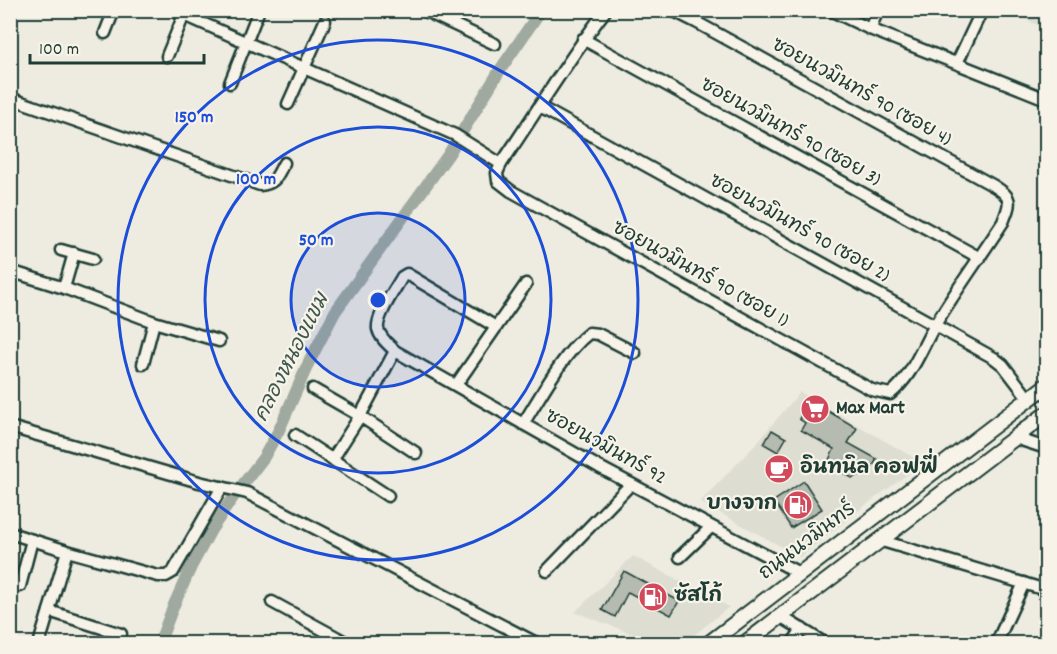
<svg xmlns="http://www.w3.org/2000/svg" width="1057" height="654" font-family="Dekko,'Playpen Sans Thai',sans-serif">
	<style>
		.built { fill: #ddddd2 }
		.lines { fill: none; stroke-linecap: round; stroke-linejoin: round }
		.canal { stroke: #9fa99f; stroke-width: 12 }
		.building { fill: #b5bbb0; stroke: #1f3d34; stroke-width: 1.5 }
		.minor-casing { stroke: #1f3d34; stroke-width: 15 }
		.secondary-casing { stroke: #1f3d34; stroke-width: 18 }
		.minor { stroke: #f7f3e8; stroke-width: 10 }
		.secondary { stroke: #f7f3e8; stroke-width: 14 }
		.ring { fill: none; stroke: #1d4ed8; stroke-width: 3 }
		.labels { text-anchor: middle; dominant-baseline: central; stroke-width: 4.5; stroke-linejoin: round; paint-order: stroke }
		.street-label { font-size: 20px; fill: #1f3d34; stroke: #f7f3e8 }
		.poi-label { font-size: 20px; font-weight: bold; fill: #1f3d34; stroke: #f7f3e8; text-anchor: start }
		.water-label { font-size: 21px; font-style: italic; fill: #3f584f; stroke: #f7f3e8 }
		.centre { fill: #1d4ed8; stroke: #f7f3e8; stroke-width: 3 }
		.ring-label { font-size: 18px; text-anchor: middle; font-weight: bold; fill: #1d4ed8; stroke: #f7f3e8; stroke-width: 4.5; stroke-linejoin: round; paint-order: stroke }
	</style>
	<rect width="100%" height="100%" fill="#eeece1"/>
	<filter id="ink" filterUnits="userSpaceOnUse"><feTurbulence type="fractalNoise" baseFrequency=".0167" numOctaves="2"/><feDisplacementMap in="SourceGraphic" scale="12" xChannelSelector="R" yChannelSelector="G"/><feConvolveMatrix kernelMatrix="1 2 1 2 8 2 1 2 1" color-interpolation-filters="sRGB"/></filter>
	<g filter="url(#ink)">
		<g class="built">
			<polygon points="1007,11 1046,11 1046,29"/>
			<polygon points="800,392 923,463 863,507 800,557 700,502 754,446"/>
			<polygon points="633,556 729,607 683,644 656,643 575,612"/>
		</g>
		<g class="lines">
			<polyline class="canal" points="159,644 173,607 191,567 211,530 234,496 264,457 279,430 309,362 335,312 448,155 500,70 541,10"/>
		</g>
		<g class="building">
			<polygon points="809,400 857,428 848,443 877,459 870,471 852,478 827,464 834,449 801,430 805,423 799,419"/>
			<polygon points="772,430 786,438 778,452 764,444"/>
			<polygon points="804,481 822,509 791,528 774,501"/>
			<polygon points="624,571 679,601 671,615 628,592 615,617 602,610"/>
		</g>
		<g class="lines">
			<g class="minor-casing">
				<g id="minor">
					<polyline points="173,10 455,135 501,164"/>
					<polyline points="423,10 495,44"/>
					<path d="M606 10C568 59 536 113 501 164L497 173 498 181 511 191 872 390 890 394C912 377 921 349 935 325 956 290 981 256 1003 222 1011 202 1013 198 994 186L696 22 672 10"/>
					<polyline points="830,10 870,29 1046,99"/>
					<polyline points="870,29 878,10"/>
					<polyline points="105,33 114,10"/>
					<polyline points="583,39 980,258"/>
					<polyline points="167,56 186,10"/>
					<polyline points="957,63 982,10"/>
					<polyline points="230,83 259,10"/>
					<path d="M10 98 260 185C276 184 277 175 284 163"/>
					<polyline points="288,104 325,21"/>
					<polyline points="540,107 994,358 1003,365 1029,399"/>
					<polyline points="61,250 93,259"/>
					<polyline points="10,271 64,288 154,322 219,341"/>
					<polyline points="64,288 74,253"/>
					<path d="M496 327 407 274 402 277C396 288 376 316 378 329 380 338 389 345 395 351L599 467 799 573"/>
					<polyline points="143,364 154,322"/>
					<polyline points="456,385 526,284"/>
					<polyline points="313,389 360,416 416,453"/>
					<path d="M523 424C540 397 564 352 589 333L598 334 635 353"/>
					<polyline points="10,427 199,482 247,493 538,644"/>
					<polyline points="295,435 388,496"/>
					<polyline points="1015,438 1046,448"/>
					<polyline points="332,460 360,416 395,351"/>
					<polyline points="10,533 67,551 158,576 166,576 173,572 222,487"/>
					<polyline points="879,540 1046,590"/>
					<polyline points="680,557 711,527"/>
					<polyline points="547,571 631,484"/>
					<polyline points="20,586 32,540"/>
					<polyline points="272,602 349,644"/>
					<polyline points="49,611 121,634"/>
					<polyline points="780,616 826,644"/>
					<polyline points="39,644 67,551"/>
					<polyline points="792,644 802,629"/>
					<polyline points="996,644 1024,583"/>
				</g>
			</g>
			<g class="secondary-casing">
				<g id="secondary">
					<polyline points="708,644 1046,386"/>
					<polyline points="744,644 1046,414"/>
				</g>
			</g>
			<use href="#minor" class="minor"/>
			<use href="#secondary" class="secondary"/>
		</g>
	</g>
	<circle cx="378" cy="300" r="87" fill="#1d4ed8" fill-opacity=".12"/>
	<g class="ring">
		<circle cx="378" cy="300" r="87"/>
		<circle cx="378" cy="300" r="173"/>
		<circle cx="378" cy="300" r="260"/>
	</g>
	<defs>
		<g id="supermarket-disc" transform="scale(1.5)"><circle r="9.5" fill="#d1495b" stroke="#f7f3e8"/><path d="M-6-5.5h2.5l.6 2H6L4.5 2H-2.5L-4.4-4H-6ZM-1.5 3.2a1.3 1.3 0 1 0 .1 0ZM3 3.2a1.3 1.3 0 1 0 .1 0Z" fill="#fff"/></g>
		<g id="cafe-disc" transform="scale(1.5)"><circle r="9.5" fill="#d1495b" stroke="#f7f3e8"/><path d="M-5.5-4.5H6V0H3Q3 3.5 0 3.5H-2.5Q-5.5 3.5-5.5 0ZM3-3.2v2h1.7v-2ZM-6 4.5H4V6H-6Z" fill="#fff"/></g>
		<g id="fuel-disc" transform="scale(1.5)"><circle r="9.5" fill="#d1495b" stroke="#f7f3e8"/><path d="M-5.5-6h7V0h2V4h1.3V-2.5L3-4.5l.8-.8L6-3V5H2.5V1h-1V6h-7ZM-4.2-4.7v3.2H.2V-4.7Z" fill="#fff"/></g>
	</defs>
	<g fill-rule="evenodd">
		<use href="#supermarket-disc" x="815" y="409"/>
		<use href="#cafe-disc" x="779" y="469"/>
		<use href="#fuel-disc" x="798" y="505"/>
		<use href="#fuel-disc" x="653" y="597"/>
	</g>
	<g class="labels">
		<g class="street-label">
			<text transform="translate(861 93) rotate(29)">ซอยนวมินทร์ 90 (ซอย 4)</text>
			<text transform="translate(790 133) rotate(29)">ซอยนวมินทร์ 90 (ซอย 3)</text>
			<text transform="translate(799 229) rotate(29)">ซอยนวมินทร์ 90 (ซอย 2)</text>
			<text transform="translate(700 275) rotate(29)">ซอยนวมินทร์ 90 (ซอย 1)</text>
			<text transform="translate(605 448) rotate(29)">ซอยนวมินทร์ 92</text>
			<text transform="translate(808 542) rotate(-37)">ถนนนวมินทร์</text>
		</g>
		<g class="poi-label">
			<text x="836" y="409">Max Mart</text>
			<text x="800" y="469">อินทนิล คอฟฟี่</text>
			<text x="777" y="505" text-anchor="end">บางจาก</text>
			<text x="674" y="597">ซัสโก้</text>
		</g>
		<g class="water-label">
			<text transform="translate(293 358) rotate(-63)">คลองหนองแขม</text>
		</g>
	</g>
	<circle cx="378" cy="300" r="9" class="centre"/>
	<g class="ring-label">
		<text x="194" y="122">150 m</text>
		<text x="256" y="184">100 m</text>
		<text x="316" y="245">50 m</text>
	</g>
	<rect width="1057" height="654" fill="none" stroke="#f7f3e8" stroke-width="36"/>
	<rect x="18" y="18" width="1021" height="618" fill="none" stroke="#1f3d34" stroke-width="2" filter="url(#ink)"/>
	<path d="M30 54v9h174v-9" fill="none" stroke="#1f3d34" stroke-width="3"/>
	<text x="39" y="54" font-size="18" fill="#1f3d34" stroke="#f7f3e8" stroke-width="4.5" paint-order="stroke">100 m</text>
</svg>
